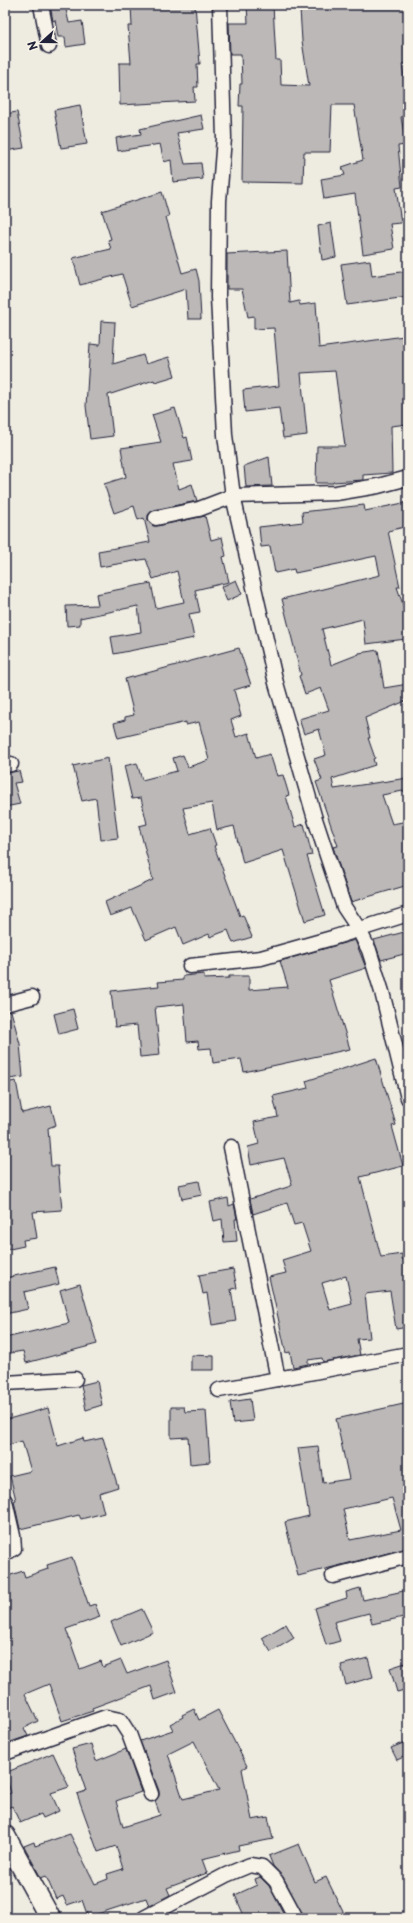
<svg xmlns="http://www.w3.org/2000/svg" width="413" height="1923" font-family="'Playpen Sans',sans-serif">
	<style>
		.building { fill: #bbb8b7; stroke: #22223b; fill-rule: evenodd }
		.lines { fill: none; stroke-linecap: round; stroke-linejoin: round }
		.minor-casing { stroke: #22223b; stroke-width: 17 }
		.secondary-casing { stroke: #22223b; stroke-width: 23 }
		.minor { stroke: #f7f3e8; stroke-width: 14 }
		.secondary { stroke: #f7f3e8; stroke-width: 20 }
	</style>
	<rect width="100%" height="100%" fill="#eeebe1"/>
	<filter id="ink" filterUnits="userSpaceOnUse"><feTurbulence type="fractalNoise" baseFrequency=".025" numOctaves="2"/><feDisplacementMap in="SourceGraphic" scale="8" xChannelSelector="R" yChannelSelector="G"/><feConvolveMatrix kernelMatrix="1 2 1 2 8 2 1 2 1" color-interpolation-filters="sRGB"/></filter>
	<g filter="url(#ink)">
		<g class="building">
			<polygon points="50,5 65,5 69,23 82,21 85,44 66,47 65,37 58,37 55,20 53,21"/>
			<polygon points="131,5 195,5 200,64 197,64 198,87 194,87 195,101 120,105 119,63 131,63 128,26 132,26"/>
			<polygon points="247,5 273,5 276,60 280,60 281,85 309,86 302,41 300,9 302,8 302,5 408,5 408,63 402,64 408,103 408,115 401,117 406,145 398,146 402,187 396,188 401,223 390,224 394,249 363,254 355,194 324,199 321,179 345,175 342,167 363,160 354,105 332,105 330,152 304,152 303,183 242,182 243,106 239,106 240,84 242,84 241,54 230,54 229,23 248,23"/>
			<polygon points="80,105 87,144 61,148 54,110"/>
			<polygon points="17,112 24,148 5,151 5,114"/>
			<polygon points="201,115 204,129 177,133 185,164 201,163 203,179 173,182 171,160 164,162 160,144 118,151 116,138 141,134 140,129"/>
			<polygon points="162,192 169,216 166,217 182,273 196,269 199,281 201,319 188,319 186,289 132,306 122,274 80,285 73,258 111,249 108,240 111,239 102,211"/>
			<polygon points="331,223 336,257 322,260 318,226"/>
			<polygon points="287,251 290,303 299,301 300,305 316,303 319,348 404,336 408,365 408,424 391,426 392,473 363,475 363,480 333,482 333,483 316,483 317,446 345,446 335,371 301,373 307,435 283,438 279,408 245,412 243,390 279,386 274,328 254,329 254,316 248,317 242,289 227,289 227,254"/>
			<polygon points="370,260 372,276 408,271 408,297 347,305 341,264"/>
			<polygon points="101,321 115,322 113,364 143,355 146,364 169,357 175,376 155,382 154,380 108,395 113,436 90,439 86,406 90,344 100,345"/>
			<polygon points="175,408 184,438 187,437 192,461 173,464 179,489 192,484 197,501 154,510 148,515 148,520 153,526 157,526 205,516 211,540 222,537 226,556 223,557 229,582 195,590 200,612 189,614 194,638 114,654 111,637 141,632 138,606 80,618 80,625 67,626 66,606 98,605 96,594 151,583 156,608 184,602 177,571 153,579 146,559 100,567 98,551 150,542 144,518 138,520 134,506 114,513 104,484 126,477 121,448 161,442 152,415"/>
			<polygon points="269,457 272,486 246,487 244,466"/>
			<polygon points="408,502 408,526 388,531 400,587 397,587 408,619 408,631 405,631 406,639 366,644 363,619 322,629 331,665 359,654 359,653 378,650 384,688 408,684 408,700 365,718 370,738 368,738 375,758 373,759 375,765 332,779 334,789 408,778 408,790 382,795 392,824 408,821 408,885 351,902 333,847 338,846 316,782 322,780 314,759 326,755 319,729 304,734 299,719 329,710 321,688 305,694 299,676 301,675 282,599 380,575 376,556 295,573 294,569 275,573 270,546 261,547 259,527 303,522 302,512 364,505 365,511"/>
			<polygon points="236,580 242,594 227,601 221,587"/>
			<polygon points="239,648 251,685 234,690 241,716 231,720 236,737 249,733 256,758 270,754 277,776 283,775 289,795 286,796 295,827 304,824 312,855 307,856 325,915 305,921 283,850 243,863 234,826 217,830 212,803 183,808 190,834 210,828 216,845 214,846 240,916 243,915 252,937 233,943 228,930 210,937 209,934 183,945 176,927 146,940 132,908 110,916 105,902 153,880 139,826 147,824 141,798 132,799 124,766 137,763 142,780 177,771 173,758 183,755 188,767 209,760 199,722 186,725 186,722 118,738 114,723 125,720 125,717 134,715 125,679"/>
			<polygon points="108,758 118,838 101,840 96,798 82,801 73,766"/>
			<polygon points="19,771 22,782 14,783 20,804 5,807 5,773"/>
			<polygon points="408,931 408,953 381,960 374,940"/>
			<polygon points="355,940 366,968 329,980 350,1049 244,1072 241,1059 213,1063 211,1048 199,1049 198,1041 187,1042 184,1004 155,1007 160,1055 140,1057 137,1025 115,1027 111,991 159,986 158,982 183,980 183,976 204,974 204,979 229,978 229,976 249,976 249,990 288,987 280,961"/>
			<polygon points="73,1009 78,1029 59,1034 54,1014"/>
			<polygon points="11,1011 20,1044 23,1077 9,1079 5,1035 5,1012"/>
			<path d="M376 1058 396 1125 392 1126 403 1166 360 1177 381 1257 402 1254V1259L408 1258V1327L396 1329 390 1291 365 1294 370 1338 357 1339 360 1355 323 1362 322 1358 308 1360V1364L293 1367 290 1352 286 1353 269 1277 286 1273 282 1260 311 1251 302 1223 294 1225 287 1203 253 1214 250 1199 291 1186 292 1184 284 1158 251 1165 248 1147 259 1144 254 1122 278 1117 273 1096 308 1088 306 1081ZM346 1276 352 1304 330 1310 322 1283Z"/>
			<polygon points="16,1081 22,1113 51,1106 56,1125 48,1128 51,1166 58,1166 62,1210 33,1212 37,1238 23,1240 24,1246 5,1250 5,1083"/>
			<polygon points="199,1181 202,1195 182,1199 179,1185"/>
			<polygon points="228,1198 229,1206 234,1204 237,1219 235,1219 237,1241 224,1242 222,1219 214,1221 210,1202"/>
			<polygon points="55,1267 59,1284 24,1292 28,1309 5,1314 5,1278"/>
			<polygon points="233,1269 237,1288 231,1289 236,1321 212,1325 207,1293 203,1294 199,1275"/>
			<polygon points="80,1284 97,1344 26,1363 23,1351 5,1354 5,1338 69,1323 60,1290"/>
			<polygon points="191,1355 214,1356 214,1370 191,1370"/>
			<polygon points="97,1381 102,1405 86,1410 81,1385"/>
			<polygon points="250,1399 253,1421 233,1423 230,1402"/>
			<path d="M408 1403V1548L298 1576 285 1522 309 1516 298 1448 318 1446 323 1483 349 1479 336 1419ZM392 1498 401 1530 350 1540 343 1509Z"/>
			<polygon points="171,1407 184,1407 185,1412 206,1411 210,1462 190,1464 188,1437 171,1438"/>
			<polygon points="48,1408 58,1446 83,1438 84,1442 103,1438 118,1487 99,1493 104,1513 81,1519 79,1515 20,1529 14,1501 16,1500 10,1476 31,1471 22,1441 5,1446 5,1420"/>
			<polygon points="72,1557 89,1606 95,1604 100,1617 66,1629 80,1669 101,1661 103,1667 121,1660 127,1674 166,1660 177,1692 155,1700 151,1686 92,1708 93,1711 62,1721 49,1684 25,1694 38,1721 24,1728 28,1736 5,1744 5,1577 23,1571 25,1577 48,1569 47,1565"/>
			<polygon points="360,1588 363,1600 408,1590 408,1616 372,1624 369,1613 334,1622 340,1641 326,1645 315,1608 347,1598 346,1592"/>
			<polygon points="142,1609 153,1632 121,1646 111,1622"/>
			<polygon points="286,1624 294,1638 271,1652 262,1638"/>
			<polygon points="368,1658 373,1677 346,1685 341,1665"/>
			<polygon points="408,1662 408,1689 397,1692 390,1668"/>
			<path d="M194 1709 199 1720 218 1710 247 1766 242 1769 252 1820 268 1817 273 1839 238 1846 239 1850 202 1859 207 1873 167 1888 170 1895 149 1906 146 1898 88 1917 82 1900 67 1905 63 1896 56 1899 46 1876 41 1878 24 1846 34 1842 35 1846 70 1834 95 1884 108 1879 107 1874 123 1869 116 1846 98 1852 77 1794 86 1791 72 1749 91 1744 96 1761 126 1749 141 1792 116 1801 123 1827 151 1818 160 1815 155 1801 159 1796V1791L140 1741 173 1730 170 1724 183 1717 182 1715ZM194 1741 219 1790 183 1799 168 1754Z"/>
			<polygon points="408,1741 408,1755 397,1760 391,1748"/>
			<polygon points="53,1753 69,1787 51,1793 59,1811 43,1818 41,1814 20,1823 12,1806 5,1809 5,1795 11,1793 5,1773"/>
			<polygon points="299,1844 315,1882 326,1877 346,1918 304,1918 283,1877 273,1866 269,1856"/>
			<polygon points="260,1877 269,1886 286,1918 245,1918 235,1895 257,1885 255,1879"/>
		</g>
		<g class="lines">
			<g class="minor-casing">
				<g id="minor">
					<polyline points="41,5 49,46"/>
					<polyline points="220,5 224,138 219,201 218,297 225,435 233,496 276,683 315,819 344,907 358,928 369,950 382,992 408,1098"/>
					<polyline points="156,518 199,509 233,496 336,493 378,486 408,478"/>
					<polyline points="5,765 11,764"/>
					<polyline points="190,966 261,958 332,938 408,914"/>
					<polyline points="5,1004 32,997"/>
					<polyline points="231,1147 278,1379"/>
					<polyline points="5,1383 75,1379"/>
					<polyline points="219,1390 408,1354"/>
					<polyline points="5,1501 13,1536 14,1548 5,1554"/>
					<polyline points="333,1576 408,1556"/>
					<polyline points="5,1753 106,1717 120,1720 129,1734 151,1794"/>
					<polyline points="144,1918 226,1875 250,1865 262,1867 276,1881 296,1918"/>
				</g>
			</g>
			<g class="secondary-casing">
				<polyline id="secondary" points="5,1836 50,1918"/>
			</g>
			<use href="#minor" class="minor"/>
			<use href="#secondary" class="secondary"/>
		</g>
	</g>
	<rect width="413" height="1923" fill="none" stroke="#f7f3e8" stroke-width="20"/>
	<rect x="10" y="10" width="393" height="1903" fill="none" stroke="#22223b" stroke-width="1.5" filter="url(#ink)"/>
	<g transform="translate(42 42) rotate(249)" stroke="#f7f3e8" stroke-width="3" paint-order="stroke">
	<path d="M0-3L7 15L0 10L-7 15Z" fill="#22223b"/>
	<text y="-6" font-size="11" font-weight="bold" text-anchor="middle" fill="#22223b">N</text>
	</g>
</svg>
